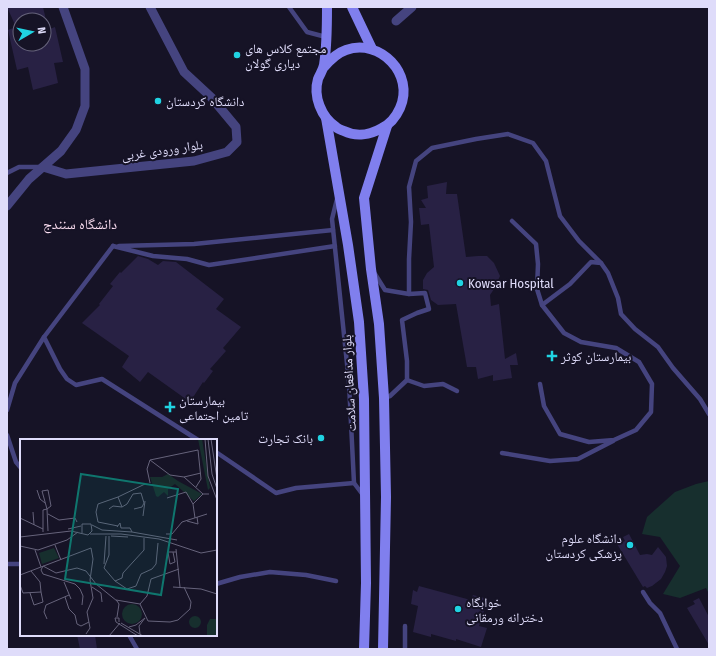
<svg xmlns="http://www.w3.org/2000/svg" width="716" height="656" font-family="'Fira Sans Condensed','Noto Naskh Arabic',sans-serif">
	<style>
		.green { fill: #172f2e }
		.building { fill: #282144 }
		.lines { fill: none; stroke-linecap: round; stroke-linejoin: round }
		.lane { stroke: #45447f; stroke-width: 4.5 }
		.street { stroke: #45447f; stroke-width: 9 }
		.secondary { stroke: #807fee; stroke-width: 10 }
		.poi-dot { fill: #20d3e2; stroke: #161326; stroke-width: 1.5 }
		.labels { text-anchor: middle; dominant-baseline: central; stroke-width: 4; stroke-linejoin: round; paint-order: stroke }
		.poi-label { font-size: 13px; fill: #dfdcfa; stroke: #161326; text-anchor: start }
		.street-label { font-size: 13px; fill: #dfdcfa; stroke: #161326 }
		.neighbourhood-label { font-size: 14px; fill: #fbdef1; stroke: #161326 }
		.inset-road { fill: none; stroke: #66637b; stroke-width: 1 }
		.view { fill: #0f766e; fill-opacity: 0.15; stroke: #0f766e; stroke-width: 2 }
		.inset-edge { fill: none; stroke: #dfdcfa; stroke-width: 2 }
	</style>
	<rect width="100%" height="100%" fill="#161326"/>
	<polygon class="green" points="709,481 709,594 706,588 680,598 663,594 680,566 660,537 642,534 647,517 675,492 696,484"/>
	<g class="building">
		<polygon points="7,7 43,7 46,20 20,20 20,44 44,44 44,31 55,27 63,62 54,63 58,83 33,90 28,67 17,70 8,30 16,27"/>
		<polygon points="447,182 446,194 457,194 466,257 478,256 487,256 494,263 500,276 494,289 490,295 491,306 499,304 505,359 516,353 518,365 510,365 512,378 493,381 493,375 478,379 476,367 467,367 456,304 438,305 431,300 428,290 423,289 423,280 427,273 434,267 429,224 421,225 419,208 426,208 421,200 428,198 427,186"/>
		<polygon points="138,256 148,259 158,265 163,261 176,262 224,299 216,309 241,327 223,348 226,351 210,369 213,371 204,383 203,382 190,402 148,372 140,382 122,367 129,356 82,323 100,305 99,304 113,286 110,284 120,272 121,273"/>
		<polygon points="629,534 640,555 647,554 652,555 658,547 666,557 667,566 665,572 661,579 652,586 647,588 645,586 643,587 617,544 625,541 623,537"/>
		<polygon points="419,586 467,599 470,601 473,595 488,599 479,626 487,628 481,647 456,639 456,641 431,634 431,637 413,632 418,606 411,604 413,590 417,592"/>
		<polygon points="699,598 709,617 709,645 687,608 695,604 693,601"/>
		<polygon points="77,635 95,635 97,649 80,649"/>
	</g>
	<g class="lines">
		<g class="lane">
			<polyline points="289,7 307,32 326,37"/>
			<polyline points="7,173 19,167 42,167"/>
			<polyline points="337,199 332,219 349,383 354,483 363,495"/>
			<polyline points="512,221 536,244 538,264 537,289 542,305 564,333 581,342 616,348 639,362 652,384 651,412 636,430 614,440 589,442 560,434 544,406 540,384"/>
			<polyline points="113,246 44,337 60,369 67,379 76,385 102,379 198,440"/>
			<polyline points="113,246 153,256 187,259 209,265 335,246"/>
			<polyline points="119,246 194,244 333,230"/>
			<polyline points="375,274 385,290 409,294 425,293 429,309 417,313 402,320 407,361 407,380 390,396 384,398"/>
			<polyline points="409,294 409,259 411,222 409,187 416,161 432,148 476,139 508,134 533,143 546,161 560,216 579,241 601,263"/>
			<polyline points="542,305 570,284 591,262 601,263 608,273 618,298 621,314 635,329 658,347 673,368 700,399 709,414"/>
			<polyline points="407,380 424,386 443,384 457,391"/>
			<polyline points="7,410 15,383 44,337"/>
			<polyline points="7,435 16,462 21,468"/>
			<polyline points="216,452 276,493 296,488 354,483"/>
			<polyline points="502,453 550,461 578,459 613,441"/>
			<polyline points="7,564 21,564"/>
			<polyline points="216,584 240,577 270,572 306,575 336,581"/>
			<polyline points="643,592 650,603 660,613 677,649"/>
			<polyline points="405,626 405,649"/>
			<polyline points="129,635 137,649"/>
		</g>
		<g class="street">
			<polyline points="396,21 412,7"/>
			<polyline points="43,167 66,174 194,161 227,152 237,142 236,127 211,97 184,72 150,7"/>
			<polyline points="7,206 29,179 61,151 76,130 85,106 85,69 63,7"/>
		</g>
		<g class="secondary">
			<polyline points="352,7 372,49"/>
			<path d="M324 67C330 60 337 53 346 50 380 38 415 74 400 108 396 117 390 124 382 128 370 135 356 137 344 131 341 130 338 129 336 127 321 117 313 96 318 79 320 74 323 70 324 65 327 46 327 26 327 7"/>
			<polyline points="326,118 348,245 359,322 364,399 366,583 364,649"/>
			<polyline points="383,649 386,497 384,398 379,324 371,269 364,198 387,126"/>
		</g>
	</g>
	<g class="poi-dot">
		<circle cx="237" cy="55" r="4"/>
		<circle cx="158" cy="101" r="4"/>
		<circle cx="460" cy="283" r="4"/>
		<path d="M550 350h4v4h4v4h-4v4h-4v-4h-4v-4h4z"/>
		<path d="M168 401h4v4h4v4h-4v4h-4v-4h-4v-4h4z"/>
		<circle cx="321" cy="438" r="4"/>
		<circle cx="630" cy="545" r="4"/>
		<circle cx="458" cy="609" r="4"/>
	</g>
	<g class="labels">
		<g class="poi-label">
			<text x="245" y="48">مجتمع کلاس های<tspan x="245" dy="15">دیاری گولان</tspan></text>
			<text x="166" y="101">دانشگاه کردستان</text>
			<text x="468" y="283">Kowsar Hospital</text>
			<text x="561" y="356">بیمارستان کوثر</text>
			<text x="179" y="400">بیمارستان<tspan x="179" dy="15">تامین اجتماعی</tspan></text>
			<text x="313" y="438" text-anchor="end">بانک تجارت</text>
			<text x="622" y="538" text-anchor="end">دانشگاه علوم<tspan x="622" dy="15">پزشکی کردستان</tspan></text>
			<text x="466" y="602">خوابگاه<tspan x="466" dy="15">دخترانه ورمقانی</tspan></text>
		</g>
		<g class="street-label">
			<text transform="translate(162 150) rotate(-8)">بلوار ورودی غربی</text>
			<text transform="translate(349 383) rotate(-93)">بلوار مدافعان سلامت</text>
		</g>
		<g class="neighbourhood-label">
			<text x="80" y="224">دانشگاه سنندج</text>
		</g>
	</g>
	<g transform="translate(20 439)">
		<rect width="197" height="197" fill="#161326"/>
		<path d="M178 0H182L190 49 188 51ZM148 35 158 42 182 55 174 62 155 45 148 50V57L144 53 138 58 136 57 130 38H142ZM34 109 39 119 22 125 19 114ZM102 175a10 10 0 1 1 20 0a10 10 0 1 1-20 0ZM169 183a6 6 0 1 1 12 0a6 6 0 1 1-12 0ZM190 180H197V197H187V186Z" fill="#172f2e"/>
		<path class="inset-road" d="M185 0 188 37 197 61M188 0 192 35 197 50M191 0 197 40M130 21 150 36 164 38 183 55H189M164 38 181 34M130 44 127 30 130 21 178 11 181 40 176 48M17 51 20 60 25 64M98 58 78 65 76 73 78 83 98 87M147 59 166 53 173 65M102 68 98 58 125 45M27 70 31 67 28 51 22 52 27 70 28 92M89 70 93 67 102 68 107 65 113 55 121 54 124 64 122 68 114 70M13 73 14 86M28 75 39 81 55 79 57 83M123 77 125 62M0 79 23 90M175 79 173 65 183 55M167 82 178 85 177 78M72 86 82 91 112 93 157 101M97 88 100 84 101 89H110L112 93M48 90 61 87M23 93V71L27 70M70 95H101L139 100 181 114 197 111M146 95H152L162 83 187 75M91 97 108 98M0 98 51 92 68 96 72 92 71 85H62V94M35 106 41 121M0 107 18 111 47 101 58 93M156 110 160 148M15 111 21 128M153 113 155 123 150 125 148 113H156M84 125 86 97M84 129 95 142 102 139 103 134 124 111V99M84 129 89 116V97M0 136 71 109 73 120 70 141 73 159 67 173 70 189 66 195M95 142 107 150 116 147 121 135 132 130 136 125 138 104M44 143 51 160M0 146 3 154 21 153 20 143 11 132M72 148 81 154 82 163M153 148 181 150 197 155M10 154 14 166 23 163 21 153M45 158 49 170 55 176 57 185 61 187 69 183M96 161 120 165 128 182 150 183 158 181 170 170 171 163 164 148M120 165 127 157 131 140 159 130M62 166 63 157 60 150 55 145 23 135 21 131 23 127 36 134 57 129 66 132 76 145 97 162 99 165 97 178M27 180 24 173 26 166 49 156M99 183V179H95L96 183 118 197M101 184 123 197M109 188 116 186 125 179 119 187 120 195M89 197 100 184"/>
		<path class="view" d="M61 35 158 50 141 156 45 140Z"/>
		<rect width="197" height="197" class="inset-edge"/>
	</g>
	<rect width="716" height="656" fill="none" stroke="#dfdcfa" stroke-width="16"/>
	<g transform="translate(32 32) rotate(81)"><circle r="19" fill="#161326" stroke="#66637b"/>
	<path d="M0-3L7 15L0 10L-7 15Z" fill="#20d3e2"/>
	<text y="-6" font-size="11" font-weight="bold" text-anchor="middle" fill="#dfdcfa">N</text>
	</g>
</svg>
